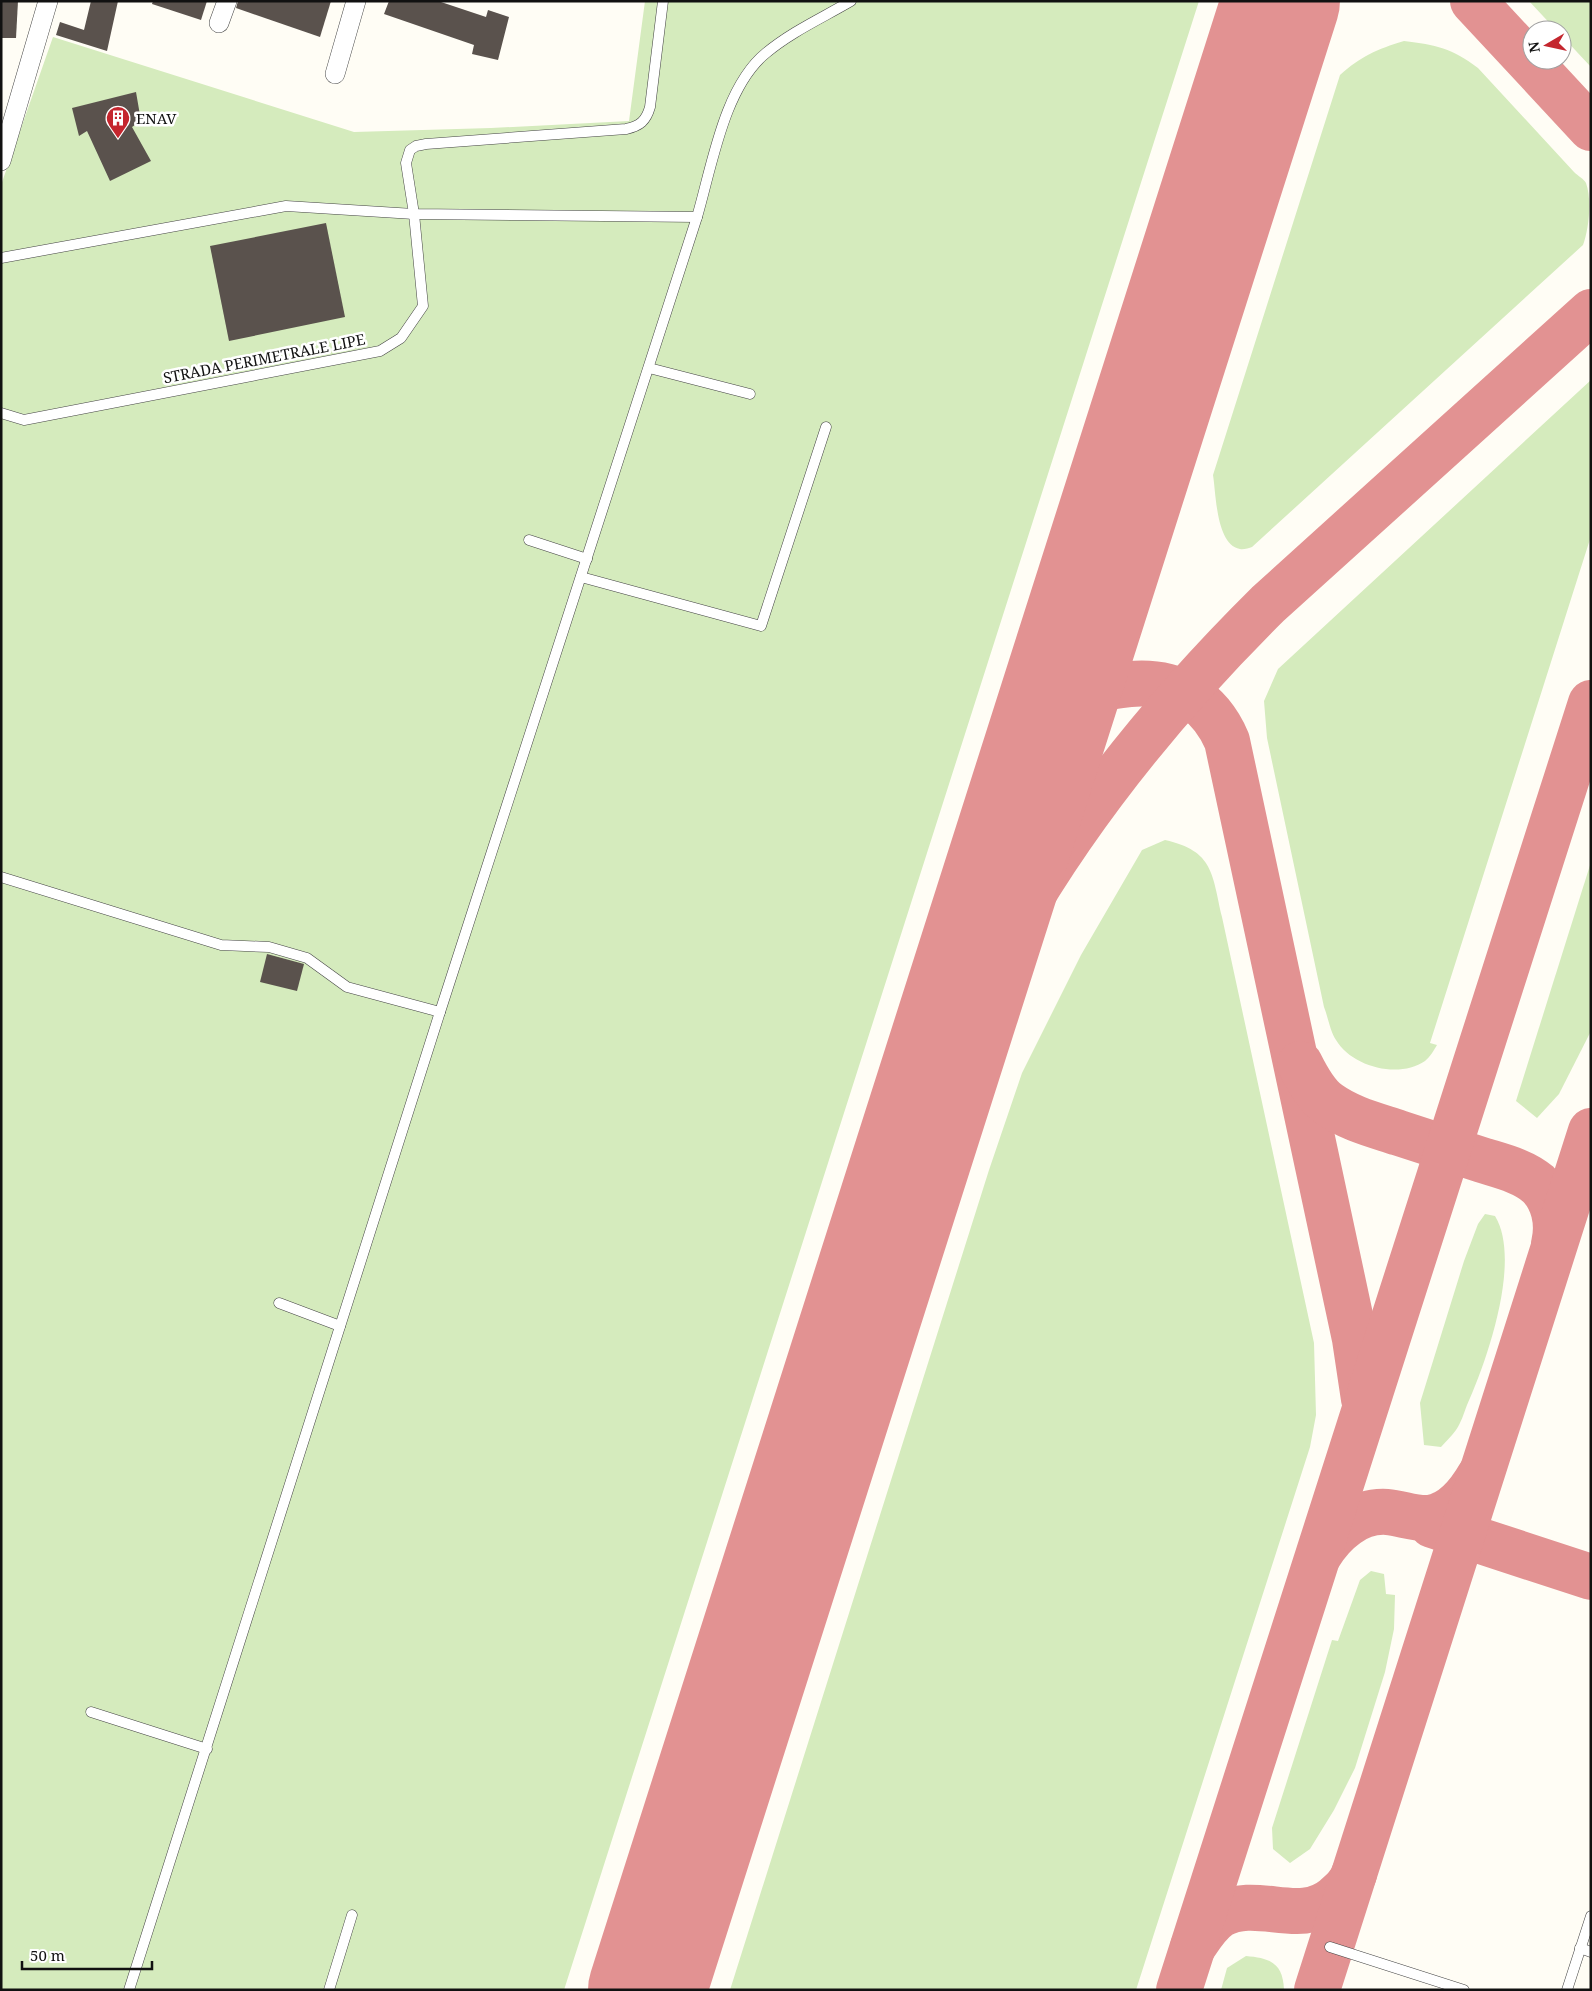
<svg xmlns="http://www.w3.org/2000/svg" width="1592" height="1991" font-family="'Noto Serif',serif">
	<style>
		.green { fill: #d5ebbd }
		.lines { fill: none; stroke-linecap: round; stroke-linejoin: round }
		.taxiway { stroke: #e29292; stroke-width: 46 }
		.runway { stroke: #e29292; stroke-width: 118 }
		.building { fill: #5a524d }
		.lane-casing { stroke: #444; stroke-width: 11 }
		.street-casing { stroke: #444; stroke-width: 20 }
		.lane { stroke: #fff; stroke-width: 10 }
		.street { stroke: #fff; stroke-width: 19 }
		.labels { text-anchor: middle; dominant-baseline: central; stroke-width: 5; stroke-linejoin: round; paint-order: stroke }
		.poi-label { font-size: 15px; fill: #111; stroke: #fff; text-anchor: start }
		.street-label { font-size: 15px; fill: #111; stroke: #fff }
	</style>
	<rect width="100%" height="100%" fill="#fffdf5"/>
	<g class="green">
		<polygon points="645,1 1199,1 564,1990 1,1990 1,185 53,37 354,132 491,128 629,121"/>
		<polygon points="1529,1 1591,1 1591,67 1562,36 1562,30 1556,30"/>
		<path d="M1404 41C1436 45 1452 48 1478 68L1574 172C1578 176 1584 179 1586 183 1592 199 1589 229 1583 245L1252 547C1249 548 1243 550 1240 549 1216 545 1216 493 1213 475L1340 75C1360 57 1377 49 1404 41Z"/>
		<path d="M1591 380V536L1430 1043 1437 1045C1434 1050 1430 1057 1425 1061 1399 1079 1352 1067 1336 1040 1330 1031 1328 1017 1324 1007L1267 738 1264 701 1278 669Z"/>
		<path d="M1165 840C1214 851 1212 874 1222 917L1314 1343 1316 1415 1310 1447 1136 1990H730L989 1170 1022 1073 1081 955 1142 850Z"/>
		<polygon points="1591,862 1591,1031 1559,1094 1537,1118 1516,1101"/>
		<path d="M1485 1214 1495 1216C1522 1260 1487 1361 1467 1405 1464 1413 1461 1423 1456 1430 1452 1436 1446 1441 1441 1447L1424 1445 1420 1403 1464 1261 1478 1224Z"/>
		<polygon points="1371,1571 1384,1574 1386,1594 1395,1595 1394,1629 1385,1672 1355,1768 1334,1810 1310,1849 1290,1863 1273,1849 1272,1828 1332,1640 1338,1641 1360,1580"/>
		<path d="M1246 1956C1270 1958 1283 1963 1284 1990H1221L1227 1968Z"/>
	</g>
	<g class="lines">
		<g class="taxiway">
			<polyline points="1473,1 1591,128"/>
			<polyline points="1264,55 1277,27 1301,1"/>
			<path d="M1043 746C1059 726 1073 704 1096 692 1107 686 1118 685 1130 684 1175 680 1209 699 1227 741L1355 1339 1364 1399"/>
			<path d="M1300 1064C1307 1078 1316 1095 1329 1104 1350 1119 1375 1125 1399 1133 1427 1142 1455 1151 1482 1160 1501 1166 1523 1171 1538 1184 1554 1199 1559 1223 1554 1244"/>
			<path d="M937 1081C961 1029 985 978 1013 928 1082 808 1170 701 1268 604L1591 312"/>
			<polyline points="1432,1525 1591,1577"/>
			<path d="M1319 1555C1333 1532 1357 1510 1387 1512 1401 1513 1414 1519 1429 1518 1452 1515 1469 1494 1480 1475"/>
			<path d="M1193 1947C1201 1935 1208 1923 1220 1915 1259 1894 1298 1928 1335 1898 1343 1891 1350 1885 1354 1874"/>
			<polyline points="1179,1990 1591,703"/>
			<polyline points="1317,1990 1591,1131"/>
		</g>
		<polyline class="runway" points="647,1990 1281,1"/>
	</g>
	<g class="building">
		<polygon points="1,1 18,1 16,38 1,38"/>
		<polygon points="91,1 118,1 107,51 56,35 60,22 84,30"/>
		<polygon points="153,1 207,1 201,20 152,4"/>
		<polygon points="238,1 331,1 320,37 236,8"/>
		<polygon points="389,1 438,1 486,17 488,10 509,17 498,60 472,54 474,45 384,14"/>
		<polygon points="136,92 141,121 132,127 151,161 110,181 87,131 79,136 72,108"/>
		<polygon points="326,223 345,317 229,341 210,246"/>
		<polygon points="267,954 304,964 297,991 260,982"/>
	</g>
	<g class="lines">
		<g class="lane-casing">
			<g id="lane">
				<polyline points="1,258 286,206 414,214 697,217"/>
				<polyline points="649,368 750,394"/>
				<path d="M1 413 24 420 380 351 401 338 423 306 414 214 406 163 410 150 416 146 426 144 626 129C640 126 646 121 650 107L663 1"/>
				<polyline points="529,540 587,559"/>
				<polyline points="581,577 761,626 826,427"/>
				<polyline points="1,877 221,945 269,947 307,958 347,987 440,1012"/>
				<polyline points="279,1303 340,1326"/>
				<polyline points="91,1712 207,1749"/>
				<polyline points="1330,1947 1464,1990"/>
				<polyline points="1580,1948 1591,1952"/>
				<path d="M129 1990 440 1012 697 217C712 166 724 87 766 53 791 32 822 18 851 1"/>
				<polyline points="329,1990 352,1915"/>
				<polyline points="1567,1990 1591,1916"/>
			</g>
		</g>
		<g class="street-casing">
			<g id="street">
				<polyline points="219,23 227,1"/>
				<polyline points="335,74 356,1"/>
				<polyline points="1,161 48,1"/>
			</g>
		</g>
		<use href="#lane" class="lane"/>
		<use href="#street" class="street"/>
	</g>
	<defs>
		<g id="building-pin" transform="scale(1.25)"><path d="M0 17L-7.5 6A9.5 9.5 0 1 1 7.5 6Z" fill="#c4262e" stroke="#fff"/><path d="M-4-6H4V6H1V3H-1V6H-4ZM-2.5-4.3h1.7v1.8h-1.7ZM.8-4.3h1.7v1.8H.8ZM-2.5-1h1.7V.8h-1.7ZM.8-1h1.7V.8H.8Z" fill="#fff"/></g>
	</defs>
	<g fill-rule="evenodd">
		<use href="#building-pin" x="118" y="118"/>
	</g>
	<g class="labels">
		<g class="poi-label">
			<text x="136" y="118">ENAV</text>
		</g>
		<g class="street-label">
			<text transform="translate(264 358) rotate(-11)">STRADA PERIMETRALE LIPE</text>
		</g>
	</g>
	<rect width="1592" height="1991" fill="none" stroke="#111111" stroke-width="5"/>
	<g transform="translate(1547 45) rotate(261)"><circle r="24" fill="#ffffff" stroke="#a0a0a0"/>
	<path d="M0-4L9 19L0 12L-9 19Z" fill="#c4262e"/>
	<text y="-8" font-size="14" font-weight="bold" text-anchor="middle" fill="#111111">N</text>
	</g>
	<path d="M22 1961v8h130v-8" fill="none" stroke="#111111" stroke-width="2.5"/>
	<text x="30" y="1961" font-size="15" fill="#111111" stroke="#ffffff" stroke-width="4" paint-order="stroke">50 m</text>
</svg>
